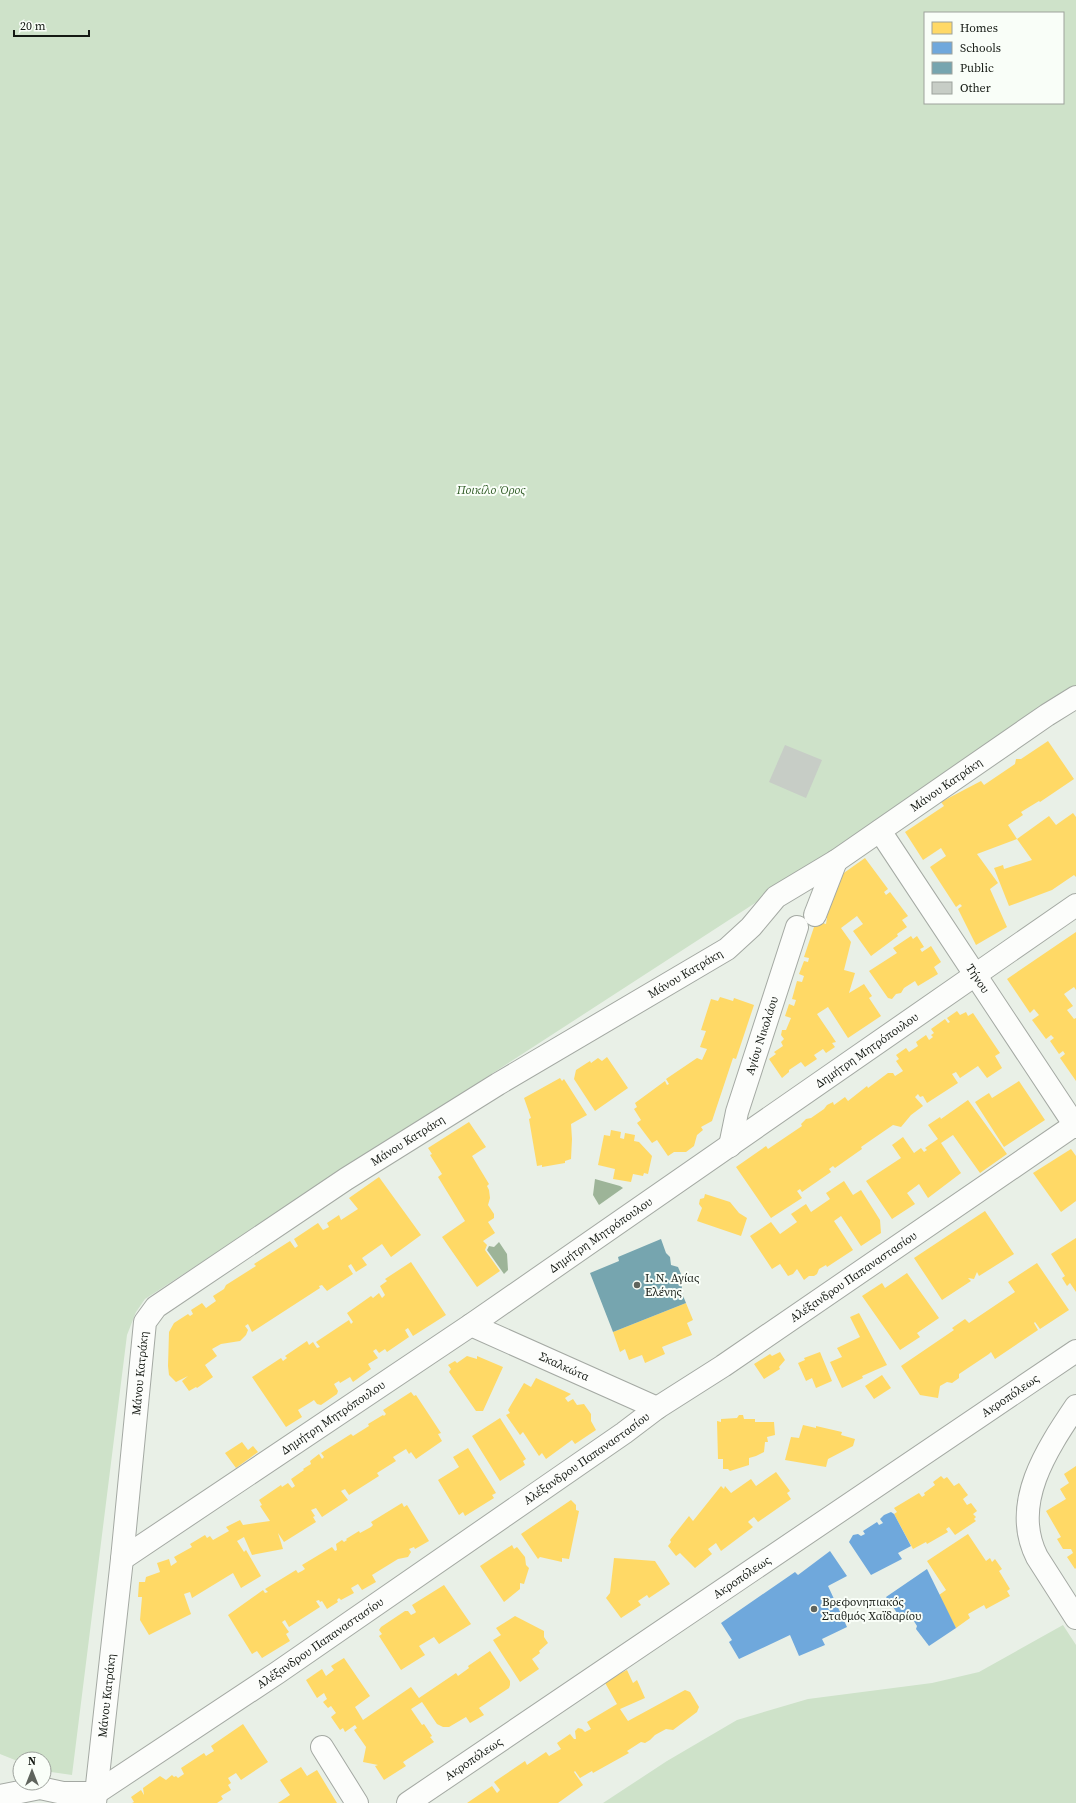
<svg xmlns="http://www.w3.org/2000/svg" width="1076" height="1803" font-family="'Source Serif 4',serif">
	<style>
		.green { fill: #cee2c9; fill-rule: evenodd }
		.water { fill: #9db498 }
		.homes { fill: #ffd966 }
		.schools { fill: #6fa8dc }
		.public { fill: #76a5af }
		.building { fill: #c7cdc6 }
		.lines { fill: none; stroke-linecap: round; stroke-linejoin: round }
		.street-casing { stroke: #a4a9a3; stroke-width: 24 }
		.street { stroke: #fcfdfb; stroke-width: 22 }
		.poi-dot { fill: #5f645d; stroke: #f9fef8; stroke-width: 1.5 }
		.labels { text-anchor: middle; dominant-baseline: central; stroke-width: 4; stroke-linejoin: round; paint-order: stroke }
		.park-label { font-size: 12px; font-style: italic; fill: #325d28; stroke: #f9fef8 }
		.street-label { font-size: 12px; fill: #141913; stroke: #f9fef8 }
		.poi-label { font-size: 12px; fill: #141913; stroke: #f9fef8; text-anchor: start }
	</style>
	<rect width="100%" height="100%" fill="#e9f0e7"/>
	<g class="green">
		<path d="M0 0H1076V690L832 853 145 1299 136 1312 127 1335 72 1775 44 1771V1759H20V1762L0 1754ZM925 13H1063V103H925Z"/>
		<polygon points="1063,1625 1076,1645 1076,1803 603,1803 667,1761 737,1720 808,1699 932,1683 979,1672"/>
	</g>
	<g class="water">
		<polygon points="595,1179 620,1186 623,1188 599,1205 593,1195"/>
		<polygon points="499,1242 507,1254 508,1270 504,1274 487,1250 489,1246 494,1247"/>
	</g>
	<g class="homes">
		<polygon points="1048,741 1074,779 1040,802 1039,801 1021,812 1023,815 1008,825 1017,839 1049,816 1056,825 1073,813 1076,817 1076,877 1074,875 1052,890 1009,906 994,868 1003,865 1004,869 1032,860 1017,839 977,854 998,883 990,889 1007,927 976,945 958,909 962,906 960,904 956,907 930,867 946,856 941,848 923,860 905,832 944,806 941,802 981,781 984,785 1015,764 1016,759 1021,759"/>
		<polygon points="865,858 888,889 884,892 886,895 890,892 908,916 902,920 907,927 897,934 898,936 871,956 853,931 863,924 857,916 841,928 851,942 844,970 855,973 849,993 864,984 872,996 869,998 881,1016 848,1038 828,1007 817,1014 836,1042 832,1043 835,1047 826,1053 823,1049 814,1055 817,1059 805,1067 801,1062 789,1070 789,1072 782,1078 769,1059 776,1054 774,1052 783,1046 781,1042 784,1039 781,1035 782,1030 786,1030 791,1018 785,1016 789,1004 794,1006 796,1000 792,999 797,981 802,982 804,976 799,974 804,961 808,962 809,958 804,957 816,921 826,924 827,918 823,917 831,882"/>
		<polygon points="1076,932 1076,990 1074,987 1064,994 1073,1006 1067,1010 1074,1019 1076,1018 1076,1081 1060,1058 1065,1054 1063,1051 1059,1054 1050,1041 1054,1038 1051,1035 1046,1039 1032,1020 1039,1015 1034,1009 1030,1013 1007,979"/>
		<polygon points="911,936 913,939 917,936 924,947 920,949 922,952 931,946 941,962 934,967 938,974 918,986 915,981 904,988 901,993 896,994 892,999 888,998 869,971 897,953 893,948"/>
		<polygon points="720,997 733,1001 734,998 754,1005 736,1059 733,1058 712,1121 701,1127 703,1130 697,1135 694,1146 686,1152 674,1152 668,1156 657,1140 652,1143 637,1123 641,1120 634,1109 637,1107 635,1103 665,1081 667,1085 669,1084 666,1079 697,1058 702,1060 707,1049 700,1047 706,1031 701,1030 711,999 718,1001"/>
		<polygon points="957,1011 960,1015 966,1012 968,1016 973,1013 1000,1053 995,1056 1002,1068 987,1078 978,1066 960,1078 956,1072 952,1074 958,1083 927,1103 923,1096 920,1097 918,1094 915,1097 923,1106 911,1115 901,1127 893,1125 861,1147 862,1149 835,1168 833,1166 829,1169 831,1172 802,1192 800,1189 797,1191 802,1198 771,1218 736,1167 766,1146 768,1149 802,1126 801,1124 806,1119 811,1118 824,1109 827,1105 833,1102 834,1105 845,1097 848,1101 867,1086 868,1088 888,1073 893,1073 895,1076 903,1071 896,1061 899,1059 896,1055 906,1048 909,1052 918,1046 916,1042 926,1035 929,1040 933,1037 931,1035 934,1033 931,1029 945,1019 948,1023 950,1022 947,1018"/>
		<polygon points="607,1057 628,1088 595,1111 574,1079 576,1070 590,1061 591,1063 598,1058 602,1061"/>
		<polygon points="560,1078 562,1081 564,1079 587,1115 571,1124 572,1139 571,1159 565,1161 565,1163 542,1167 542,1165 537,1166 529,1119 531,1118 524,1098"/>
		<polygon points="1019,1081 1045,1120 1004,1147 975,1102 989,1093 992,1098"/>
		<polygon points="968,1100 1007,1154 980,1173 953,1135 941,1143 961,1173 928,1198 919,1184 907,1193 915,1204 892,1219 866,1181 901,1158 892,1145 903,1137 914,1153 921,1148 924,1152 927,1150 925,1148 938,1139 928,1125 940,1117 941,1119"/>
		<polygon points="469,1122 486,1147 472,1156 489,1184 487,1186 489,1190 490,1198 488,1205 494,1214 494,1218 488,1222 495,1233 483,1241 487,1245 485,1250 500,1271 477,1287 442,1237 465,1221 438,1177 442,1174 430,1155 432,1154 428,1148"/>
		<polygon points="611,1130 621,1132 620,1138 624,1139 625,1133 635,1135 634,1141 639,1142 652,1156 648,1174 644,1173 643,1176 633,1174 631,1182 613,1179 615,1169 598,1165 604,1135 610,1136"/>
		<polygon points="1071,1149 1076,1156 1076,1201 1061,1212 1033,1173"/>
		<polygon points="379,1177 421,1235 391,1257 382,1244 362,1258 367,1265 356,1272 351,1264 348,1266 353,1274 327,1291 322,1285 319,1286 320,1288 252,1332 248,1324 245,1326 248,1330 246,1335 240,1341 221,1344 212,1349 217,1356 205,1365 213,1377 197,1388 196,1387 189,1391 182,1381 188,1376 176,1382 169,1375 168,1366 169,1332 174,1323 188,1314 190,1316 193,1314 191,1310 202,1303 206,1308 216,1301 213,1296 224,1289 226,1285 256,1266 254,1264 290,1241 295,1248 298,1246 294,1239 318,1223 323,1230 329,1227 327,1223 339,1215 341,1220 358,1209 349,1198"/>
		<polygon points="844,1181 853,1195 861,1190 880,1220 881,1233 861,1246 841,1216 834,1221 853,1250 827,1267 826,1265 819,1269 817,1274 814,1276 809,1276 804,1280 797,1269 793,1274 788,1276 780,1264 772,1269 750,1236 771,1222 780,1234 797,1222 791,1214 806,1204 811,1212 830,1199 826,1193"/>
		<polygon points="705,1194 730,1202 739,1213 747,1218 741,1236 697,1221 702,1208 699,1204 700,1199 704,1198"/>
		<polygon points="985,1211 1014,1254 979,1276 977,1272 974,1279 968,1278 971,1281 942,1300 914,1258"/>
		<polygon points="1076,1238 1076,1292 1070,1283 1067,1286 1062,1278 1065,1276 1051,1254"/>
		<polygon points="411,1262 446,1315 413,1336 408,1328 405,1330 409,1337 387,1352 385,1349 379,1353 376,1349 373,1351 378,1358 368,1364 371,1369 353,1382 350,1377 340,1383 339,1381 334,1384 338,1391 337,1394 321,1405 317,1404 314,1400 311,1402 298,1410 302,1417 286,1427 252,1377 281,1358 283,1361 287,1358 285,1356 307,1341 309,1345 313,1342 317,1348 320,1347 316,1342 349,1320 351,1324 353,1322 347,1313 371,1296 373,1298 379,1293 382,1298 385,1295 380,1286 387,1281 385,1279"/>
		<polygon points="1037,1263 1069,1310 1040,1329 1035,1322 1034,1323 1038,1330 995,1359 991,1352 989,1354 959,1374 959,1378 952,1383 947,1382 940,1386 938,1398 920,1395 901,1366 954,1330 952,1328 965,1319 969,1323 1015,1292 1008,1282"/>
		<polygon points="907,1273 939,1318 917,1333 920,1337 900,1350 862,1296 882,1283 885,1288"/>
		<polygon points="686,1303 693,1320 687,1323 692,1335 662,1347 665,1354 645,1363 642,1355 629,1360 625,1349 620,1352 613,1332"/>
		<polygon points="859,1313 887,1365 862,1376 863,1378 842,1388 830,1362 842,1357 837,1348 860,1337 850,1317"/>
		<polygon points="780,1352 785,1360 779,1367 780,1369 764,1379 754,1364 770,1354 772,1356"/>
		<polygon points="820,1352 832,1381 816,1388 812,1378 806,1381 798,1363 805,1360 804,1358"/>
		<polygon points="467,1356 477,1359 477,1356 503,1367 483,1411 476,1411 449,1372 451,1369 448,1365 455,1361 457,1363"/>
		<polygon points="882,1375 891,1388 874,1399 865,1386"/>
		<polygon points="536,1378 571,1394 565,1398 568,1402 573,1399 577,1405 584,1404 591,1414 591,1421 596,1430 575,1444 572,1440 546,1459 542,1453 539,1456 523,1432 520,1435 506,1415 510,1413 508,1410 524,1383 531,1387"/>
		<polygon points="411,1392 414,1396 416,1395 441,1433 438,1434 442,1441 416,1459 411,1452 409,1454 406,1449 393,1457 396,1461 377,1473 379,1476 349,1495 345,1489 341,1491 348,1500 322,1517 316,1508 311,1510 315,1516 313,1517 316,1522 284,1542 278,1533 283,1549 252,1555 244,1537 237,1541 244,1552 246,1550 261,1576 241,1588 233,1573 192,1598 190,1592 184,1594 191,1614 149,1635 140,1620 142,1597 138,1597 139,1582 145,1582 146,1577 160,1572 157,1563 169,1559 171,1566 177,1562 174,1557 192,1547 190,1544 205,1535 207,1538 210,1536 213,1540 229,1531 226,1527 240,1520 243,1525 270,1521 260,1506 262,1505 259,1500 281,1485 282,1487 288,1483 292,1488 295,1486 291,1479 304,1470 303,1469 311,1464 310,1461 319,1454 322,1459 324,1457 321,1453 351,1434 353,1436 369,1426 368,1424 383,1415 384,1416 386,1414 383,1410"/>
		<polygon points="739,1415 743,1415 744,1419 755,1419 755,1422 774,1422 775,1435 767,1437 768,1442 765,1442 764,1452 756,1456 749,1458 749,1465 730,1471 728,1469 723,1469 723,1459 718,1459 717,1421 721,1422 721,1419 737,1418"/>
		<polygon points="500,1418 526,1459 523,1461 525,1465 500,1481 472,1436"/>
		<polygon points="803,1425 816,1428 816,1426 842,1432 841,1435 855,1439 853,1446 828,1459 826,1467 785,1460 791,1437 799,1438"/>
		<polygon points="242,1442 248,1450 253,1446 258,1452 236,1468 225,1453"/>
		<polygon points="468,1448 496,1493 492,1495 494,1498 465,1516 463,1512 459,1515 438,1480 459,1467 453,1457"/>
		<polygon points="1076,1466 1076,1568 1075,1569 1067,1557 1073,1553 1071,1549 1063,1549 1057,1539 1061,1537 1046,1511 1066,1499 1060,1489 1069,1483 1064,1474"/>
		<polygon points="776,1472 790,1491 787,1493 791,1499 758,1522 754,1517 750,1520 748,1522 753,1527 721,1551 716,1543 708,1549 712,1554 695,1568 680,1553 676,1556 668,1546 671,1542 670,1540 689,1516 693,1521 721,1486 724,1489 725,1486 731,1493 751,1479 756,1486"/>
		<polygon points="941,1476 944,1479 947,1477 954,1486 959,1483 968,1495 963,1499 967,1505 971,1503 977,1511 973,1514 976,1517 974,1519 976,1521 955,1535 949,1527 946,1529 948,1532 927,1544 926,1542 913,1549 894,1514 897,1512 894,1508 919,1493 922,1497 925,1495 924,1493 935,1485 933,1482"/>
		<polygon points="571,1500 576,1505 576,1510 579,1511 569,1559 562,1558 562,1562 540,1557 538,1559 521,1534"/>
		<polygon points="402,1503 404,1507 407,1505 429,1541 415,1549 414,1547 409,1549 411,1552 408,1557 398,1559 372,1575 376,1582 362,1590 358,1584 351,1588 354,1593 341,1600 339,1598 337,1600 338,1602 327,1609 322,1601 320,1602 319,1600 316,1601 320,1607 289,1627 285,1620 282,1622 289,1632 286,1634 290,1641 262,1658 257,1651 252,1654 228,1615 263,1590 265,1593 268,1592 265,1589 296,1570 298,1573 302,1571 305,1569 302,1565 332,1547 335,1551 337,1550 336,1544 342,1540 344,1542 347,1540 346,1539 359,1531 360,1533 371,1527 373,1525 371,1522"/>
		<polygon points="968,1534 986,1561 990,1558 992,1562 995,1559 1002,1569 999,1571 1010,1589 1007,1591 1010,1596 986,1609 984,1605 968,1614 970,1618 956,1628 939,1595 946,1590 927,1561"/>
		<polygon points="512,1545 514,1549 517,1547 525,1557 526,1565 529,1568 524,1584 520,1583 520,1589 504,1602 480,1566"/>
		<polygon points="614,1558 655,1561 670,1584 649,1598 647,1595 638,1601 641,1605 621,1618 606,1598 610,1593"/>
		<polygon points="444,1585 471,1624 439,1644 434,1637 419,1646 425,1655 401,1670 379,1636 382,1634 379,1630 381,1627 405,1611 408,1611 411,1615 415,1613 416,1612 412,1605"/>
		<polygon points="515,1616 544,1631 544,1637 548,1643 539,1651 540,1653 532,1659 539,1669 520,1682 493,1640 501,1635 496,1628"/>
		<polygon points="490,1651 510,1681 510,1685 509,1688 479,1708 484,1715 470,1723 466,1717 449,1727 443,1727 437,1724 422,1702 411,1709 422,1725 424,1724 432,1736 430,1737 434,1742 403,1762 406,1766 384,1780 375,1766 378,1765 363,1762 366,1747 354,1730 357,1728 355,1725 345,1732 343,1728 340,1730 331,1717 336,1713 331,1706 328,1708 323,1702 327,1699 324,1693 317,1698 306,1680 322,1669 326,1676 334,1670 331,1666 344,1658 370,1696 355,1707 363,1720 411,1687 419,1698 456,1673 458,1676 469,1668 468,1666"/>
		<polygon points="627,1670 633,1683 637,1680 645,1698 620,1709 628,1721 685,1690 690,1692 699,1707 697,1712 673,1730 666,1729 655,1735 650,1740 645,1743 641,1742 627,1751 629,1753 593,1773 592,1771 580,1778 575,1771 574,1772 583,1785 558,1803 467,1803 492,1786 497,1793 500,1790 494,1782 525,1761 527,1765 546,1752 549,1756 561,1749 557,1743 570,1734 574,1739 576,1739 575,1731 578,1728 582,1729 585,1732 591,1729 587,1722 617,1704 604,1681"/>
		<polygon points="243,1724 268,1762 241,1780 236,1773 228,1778 231,1783 228,1785 231,1790 221,1796 223,1799 217,1803 132,1803 134,1802 131,1797 141,1790 144,1795 143,1788 160,1776 166,1780 172,1775 174,1777 176,1776 178,1778 184,1774 181,1768 204,1753 206,1756 214,1751 211,1746"/>
		<polygon points="301,1767 307,1776 317,1770 337,1803 278,1803 290,1795 280,1780"/>
	</g>
	<g class="schools">
		<polygon points="891,1512 894,1514 911,1546 898,1553 902,1559 871,1575 849,1542 853,1535 858,1534 861,1536 865,1534 863,1531 877,1522 879,1525 883,1523 880,1519 884,1515"/>
		<polygon points="830,1551 847,1576 828,1586 847,1627 822,1639 825,1645 799,1656 790,1635 739,1659 729,1642 732,1640 721,1623 795,1572 798,1575"/>
		<polygon points="927,1569 956,1628 929,1646 916,1629 917,1626 910,1615 902,1620 886,1597"/>
	</g>
	<polygon class="public" points="661,1239 666,1253 670,1257 671,1265 678,1267 681,1274 677,1280 682,1287 681,1291 686,1303 613,1332 590,1273 619,1261 618,1257"/>
	<polygon class="building" points="785,745 822,760 806,798 769,782"/>
	<g class="lines">
		<g class="street-casing">
			<g id="street">
				<path id="s1" d="M880 831 1076 1127"/>
				<polyline points="815,915 836,861"/>
				<path id="s2" d="M730 1146 737 1112 797 927"/>
				<path id="s3" d="M471 1325 657 1408"/>
				<path d="M1076 1406C1047 1449 1010 1504 1037 1557L1076 1618"/>
				<path id="s4" d="M122 1559 471 1325 1076 905"/>
				<polyline points="322,1747 357,1803"/>
				<path id="s5" d="M0 1796 40 1788 63 1793H96L277 1673 624 1433 657 1408 723 1366 1076 1124"/>
				<path id="s6" d="M95 1803 122 1559 145 1322 156 1307 346 1179 498 1084 727 949 751 927 776 897 836 861 1047 715 1076 697"/>
				<path id="s7" d="M408 1803 1076 1351"/>
			</g>
		</g>
		<use href="#street" class="street"/>
	</g>
	<g class="poi-dot">
		<circle cx="637" cy="1285" r="4"/>
		<circle cx="814" cy="1609" r="4"/>
	</g>
	<g class="labels">
		<g class="park-label">
			<text x="491" y="490">Ποικίλο Όρος</text>
		</g>
		<g class="street-label">
			<text stroke="none"><textPath href="#s6" startOffset="1452">Μάνου Κατράκη</textPath></text>
			<text stroke="none"><textPath href="#s6" startOffset="1128">Μάνου Κατράκη</textPath></text>
			<text stroke="none"><textPath href="#s1" startOffset="177">Τήνου</textPath></text>
			<text stroke="none"><textPath href="#s2" startOffset="115">Αγίου Νικολάου</textPath></text>
			<text stroke="none"><textPath href="#s4" startOffset="902">Δημήτρη Μητρόπουλου</textPath></text>
			<text stroke="none"><textPath href="#s6" startOffset="804">Μάνου Κατράκη</textPath></text>
			<text stroke="none"><textPath href="#s4" startOffset="578">Δημήτρη Μητρόπουλου</textPath></text>
			<text stroke="none"><textPath href="#s5" startOffset="1014">Αλέξανδρου Παπαναστασίου</textPath></text>
			<text stroke="none"><textPath href="#s3" startOffset="102">Σκαλκώτα</textPath></text>
			<text stroke="none"><textPath href="#s6" startOffset="432">Μάνου Κατράκη</textPath></text>
			<text stroke="none"><textPath href="#s7" startOffset="727">Ακροπόλεως</textPath></text>
			<text stroke="none"><textPath href="#s4" startOffset="254">Δημήτρη Μητρόπουλου</textPath></text>
			<text stroke="none"><textPath href="#s5" startOffset="691">Αλέξανδρου Παπαναστασίου</textPath></text>
			<text stroke="none"><textPath href="#s7" startOffset="403">Ακροπόλεως</textPath></text>
			<text stroke="none"><textPath href="#s5" startOffset="367">Αλέξανδρου Παπαναστασίου</textPath></text>
			<text stroke="none"><textPath href="#s6" startOffset="108">Μάνου Κατράκη</textPath></text>
			<text stroke="none"><textPath href="#s7" startOffset="79">Ακροπόλεως</textPath></text>
		</g>
		<g class="poi-label">
			<text x="645" y="1278">Ι. Ν. Αγίας<tspan x="645" dy="14">Ελένης</tspan></text>
			<text x="822" y="1602">Βρεφονηπιακός<tspan x="822" dy="14">Σταθμός Χαϊδαρίου</tspan></text>
		</g>
	</g>
	<rect x="924" y="12" width="140" height="92" fill="#f9fef8" stroke="#9da29c"/>
	<rect x="932" y="22" width="20" height="12" fill="#ffd966" stroke="#9da29c"/>
	<text x="960" y="32" font-size="12" fill="#141913">Homes</text>
	<rect x="932" y="42" width="20" height="12" fill="#6fa8dc" stroke="#9da29c"/>
	<text x="960" y="52" font-size="12" fill="#141913">Schools</text>
	<rect x="932" y="62" width="20" height="12" fill="#76a5af" stroke="#9da29c"/>
	<text x="960" y="72" font-size="12" fill="#141913">Public</text>
	<rect x="932" y="82" width="20" height="12" fill="#c7cdc6" stroke="#9da29c"/>
	<text x="960" y="92" font-size="12" fill="#141913">Other</text>
	<g transform="translate(32 1771)"><circle r="19" fill="#f9fef8" stroke="#9da29c"/>
	<path d="M0-3L7 15L0 10L-7 15Z" fill="#5f645d"/>
	<text y="-6" font-size="11" font-weight="bold" text-anchor="middle" fill="#141913">N</text>
	</g>
	<path d="M14 30v6h75v-6" fill="none" stroke="#141913" stroke-width="2"/>
	<text x="20" y="30" font-size="12" fill="#141913" stroke="#f9fef8" stroke-width="3" paint-order="stroke">20 m</text>
</svg>
